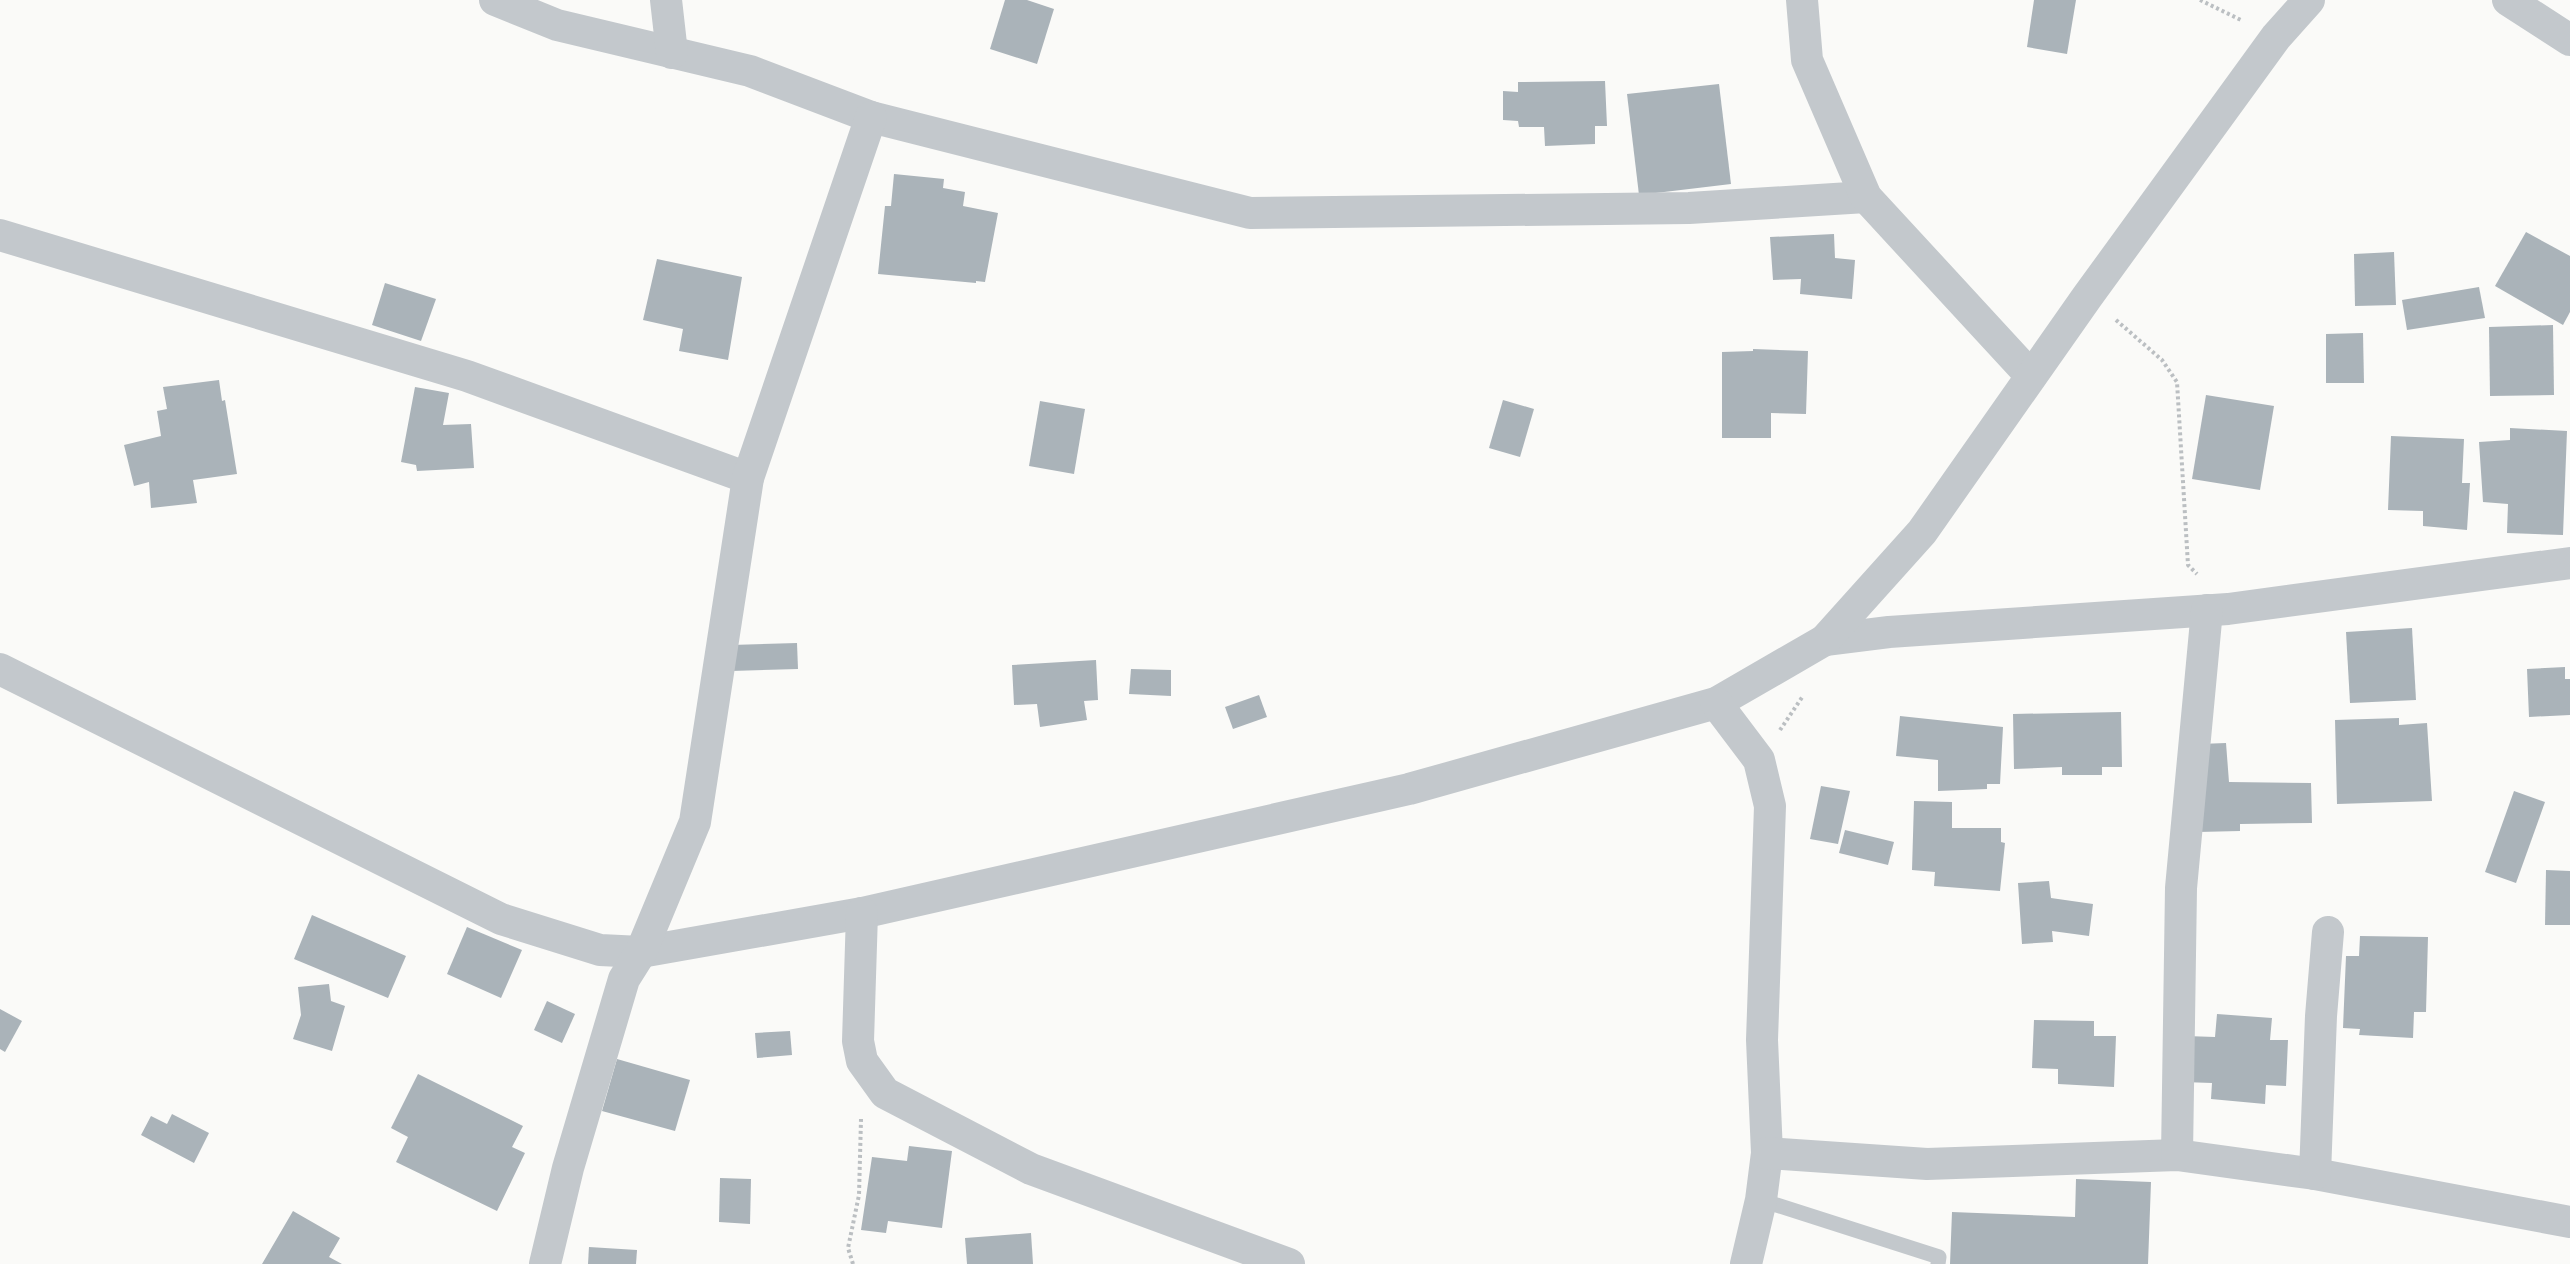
<svg xmlns="http://www.w3.org/2000/svg" width="2570" height="1264" font-family="'Fira Sans',sans-serif">
	<style>
		.building { fill: #aab3b9 }
		.lines { fill: none; stroke-linecap: round; stroke-linejoin: round }
		.path { stroke: #bbbfc2; stroke-width: 4; stroke-dasharray: 3 3; stroke-linecap: butt }
		.service { stroke: #c3c8cc; stroke-width: 15 }
		.minor { stroke: #c3c8cc; stroke-width: 32 }
	</style>
	<rect width="100%" height="100%" fill="#fafaf8"/>
	<g class="building">
		<polygon points="1005,0 1027,0 1054,9 1037,64 990,49"/>
		<polygon points="2034,0 2076,0 2067,54 2027,47"/>
		<polygon points="1605,81 1607,126 1595,126 1595,144 1545,146 1544,127 1519,127 1518,121 1503,120 1503,91 1518,92 1518,82"/>
		<polygon points="1719,84 1731,184 1639,195 1627,94"/>
		<polygon points="894,174 944,179 943,188 965,192 963,206 998,213 985,282 976,281 976,283 878,274 885,206 891,206"/>
		<polygon points="2526,232 2570,256 2570,312 2563,325 2495,286"/>
		<polygon points="1834,234 1835,258 1855,260 1852,299 1800,294 1801,279 1773,280 1770,237"/>
		<polygon points="2394,252 2396,305 2355,306 2354,254"/>
		<polygon points="657,259 742,277 728,360 679,351 683,329 643,320"/>
		<polygon points="385,283 436,299 421,341 372,325"/>
		<polygon points="2479,287 2485,318 2407,330 2402,300"/>
		<polygon points="2553,325 2554,395 2490,396 2489,327"/>
		<polygon points="2363,333 2364,383 2326,383 2326,334"/>
		<polygon points="1753,349 1808,351 1806,414 1771,413 1771,438 1722,438 1722,352 1753,351"/>
		<polygon points="219,380 222,401 225,400 237,474 193,480 197,503 151,508 149,482 134,486 124,445 161,436 157,411 167,409 163,387"/>
		<polygon points="415,387 449,393 443,425 471,424 474,468 417,471 416,465 401,462"/>
		<polygon points="2206,395 2274,406 2260,490 2192,479"/>
		<polygon points="1503,400 1534,409 1520,457 1489,448"/>
		<polygon points="1040,401 1085,409 1074,474 1029,466"/>
		<polygon points="2510,428 2567,431 2563,535 2507,533 2508,504 2483,502 2479,442 2510,440"/>
		<polygon points="2391,436 2464,439 2462,483 2470,483 2467,530 2423,526 2423,511 2388,510"/>
		<polygon points="2412,628 2416,700 2350,703 2346,632"/>
		<polygon points="797,643 798,669 731,671 731,645"/>
		<polygon points="1096,660 1098,700 1084,701 1087,720 1040,727 1037,704 1014,705 1012,665"/>
		<polygon points="2565,667 2565,679 2570,679 2570,715 2529,717 2527,669"/>
		<polygon points="1131,669 1171,670 1171,696 1129,694"/>
		<polygon points="1259,695 1267,717 1233,729 1225,707"/>
		<polygon points="2121,712 2122,767 2102,767 2102,775 2062,775 2062,767 2014,769 2013,714"/>
		<polygon points="1900,716 2003,727 2000,784 1987,784 1987,789 1938,791 1938,760 1896,756"/>
		<polygon points="2399,718 2399,725 2427,723 2432,801 2337,804 2335,720"/>
		<polygon points="2226,743 2229,782 2311,783 2312,823 2240,824 2240,831 2198,832 2200,744"/>
		<polygon points="1821,786 1850,791 1838,844 1810,839"/>
		<polygon points="2514,791 2545,802 2516,883 2485,872"/>
		<polygon points="1914,801 1952,802 1952,828 2001,828 2001,842 2005,843 2000,891 1934,886 1935,872 1912,870"/>
		<polygon points="1845,830 1894,842 1888,865 1839,853"/>
		<polygon points="2546,870 2570,871 2570,925 2545,925"/>
		<polygon points="2049,881 2051,898 2093,904 2089,936 2052,931 2053,942 2022,944 2018,883"/>
		<polygon points="312,915 406,956 388,998 294,959"/>
		<polygon points="467,927 522,950 501,998 447,974"/>
		<polygon points="2360,936 2428,937 2426,1012 2414,1012 2413,1038 2359,1035 2360,1029 2343,1028 2346,956 2359,956"/>
		<polygon points="329,984 331,1001 345,1006 332,1051 293,1039 301,1015 298,987"/>
		<polygon points="547,1001 575,1014 562,1043 534,1030"/>
		<polygon points="0,1009 22,1021 5,1052 0,1049"/>
		<polygon points="2217,1014 2272,1018 2270,1040 2288,1040 2286,1086 2266,1085 2265,1104 2211,1099 2212,1083 2183,1082 2186,1036 2215,1037"/>
		<polygon points="2034,1020 2094,1021 2094,1036 2116,1036 2114,1087 2058,1084 2058,1069 2032,1068"/>
		<polygon points="790,1031 792,1055 757,1058 755,1033"/>
		<polygon points="617,1059 690,1080 675,1131 602,1111"/>
		<polygon points="418,1074 523,1126 512,1147 525,1153 497,1211 396,1162 408,1137 391,1128"/>
		<polygon points="172,1114 209,1133 194,1163 141,1135 151,1116 167,1124"/>
		<polygon points="909,1146 952,1151 942,1228 888,1221 886,1233 861,1230 872,1157 907,1161"/>
		<polygon points="720,1178 751,1179 750,1224 719,1222"/>
		<polygon points="2076,1179 2151,1182 2148,1264 1950,1264 1952,1212 2075,1217"/>
		<polygon points="293,1211 340,1238 329,1257 342,1264 262,1264"/>
		<polygon points="1031,1233 1033,1264 967,1264 965,1238"/>
		<polygon points="589,1247 637,1250 636,1264 588,1264"/>
	</g>
	<g class="lines">
		<g class="path">
			<polyline points="2200,0 2243,21"/>
			<polyline points="2116,320 2162,360 2177,382 2188,565 2197,574"/>
			<polyline points="1780,730 1803,696"/>
			<polyline points="853,1264 848,1248 859,1195 861,1119"/>
		</g>
		<polyline class="service" points="1761,1200 1939,1257 1938,1264"/>
		<g class="minor">
			<polyline points="495,0 557,25 750,71 871,117 1250,213 1689,208 1866,197"/>
			<polyline points="666,0 672,53"/>
			<polyline points="1802,0 1807,60 1866,197 2031,376"/>
			<polyline points="2508,0 2570,40"/>
			<polyline points="0,235 467,376 748,478"/>
			<polyline points="1825,640 1889,632 2228,609 2570,563"/>
			<polyline points="0,669 501,919 600,950 641,952 862,913 1409,789 1716,703 1825,640 1922,532 2087,297 2276,37 2309,0"/>
			<polyline points="1716,703 1759,760 1770,806 1762,1040 1767,1153 1761,1200 1746,1264"/>
			<polyline points="862,913 858,1041 862,1061 885,1093 1031,1169 1289,1264"/>
			<polyline points="1767,1153 1927,1164 2177,1155 2315,1174 2570,1222"/>
			<polyline points="2177,1155 2181,888 2207,610"/>
			<polyline points="2315,1174 2321,1016 2328,932"/>
			<polyline points="545,1264 568,1168 624,979 641,952 695,822 748,478 871,117"/>
		</g>
	</g>
</svg>
